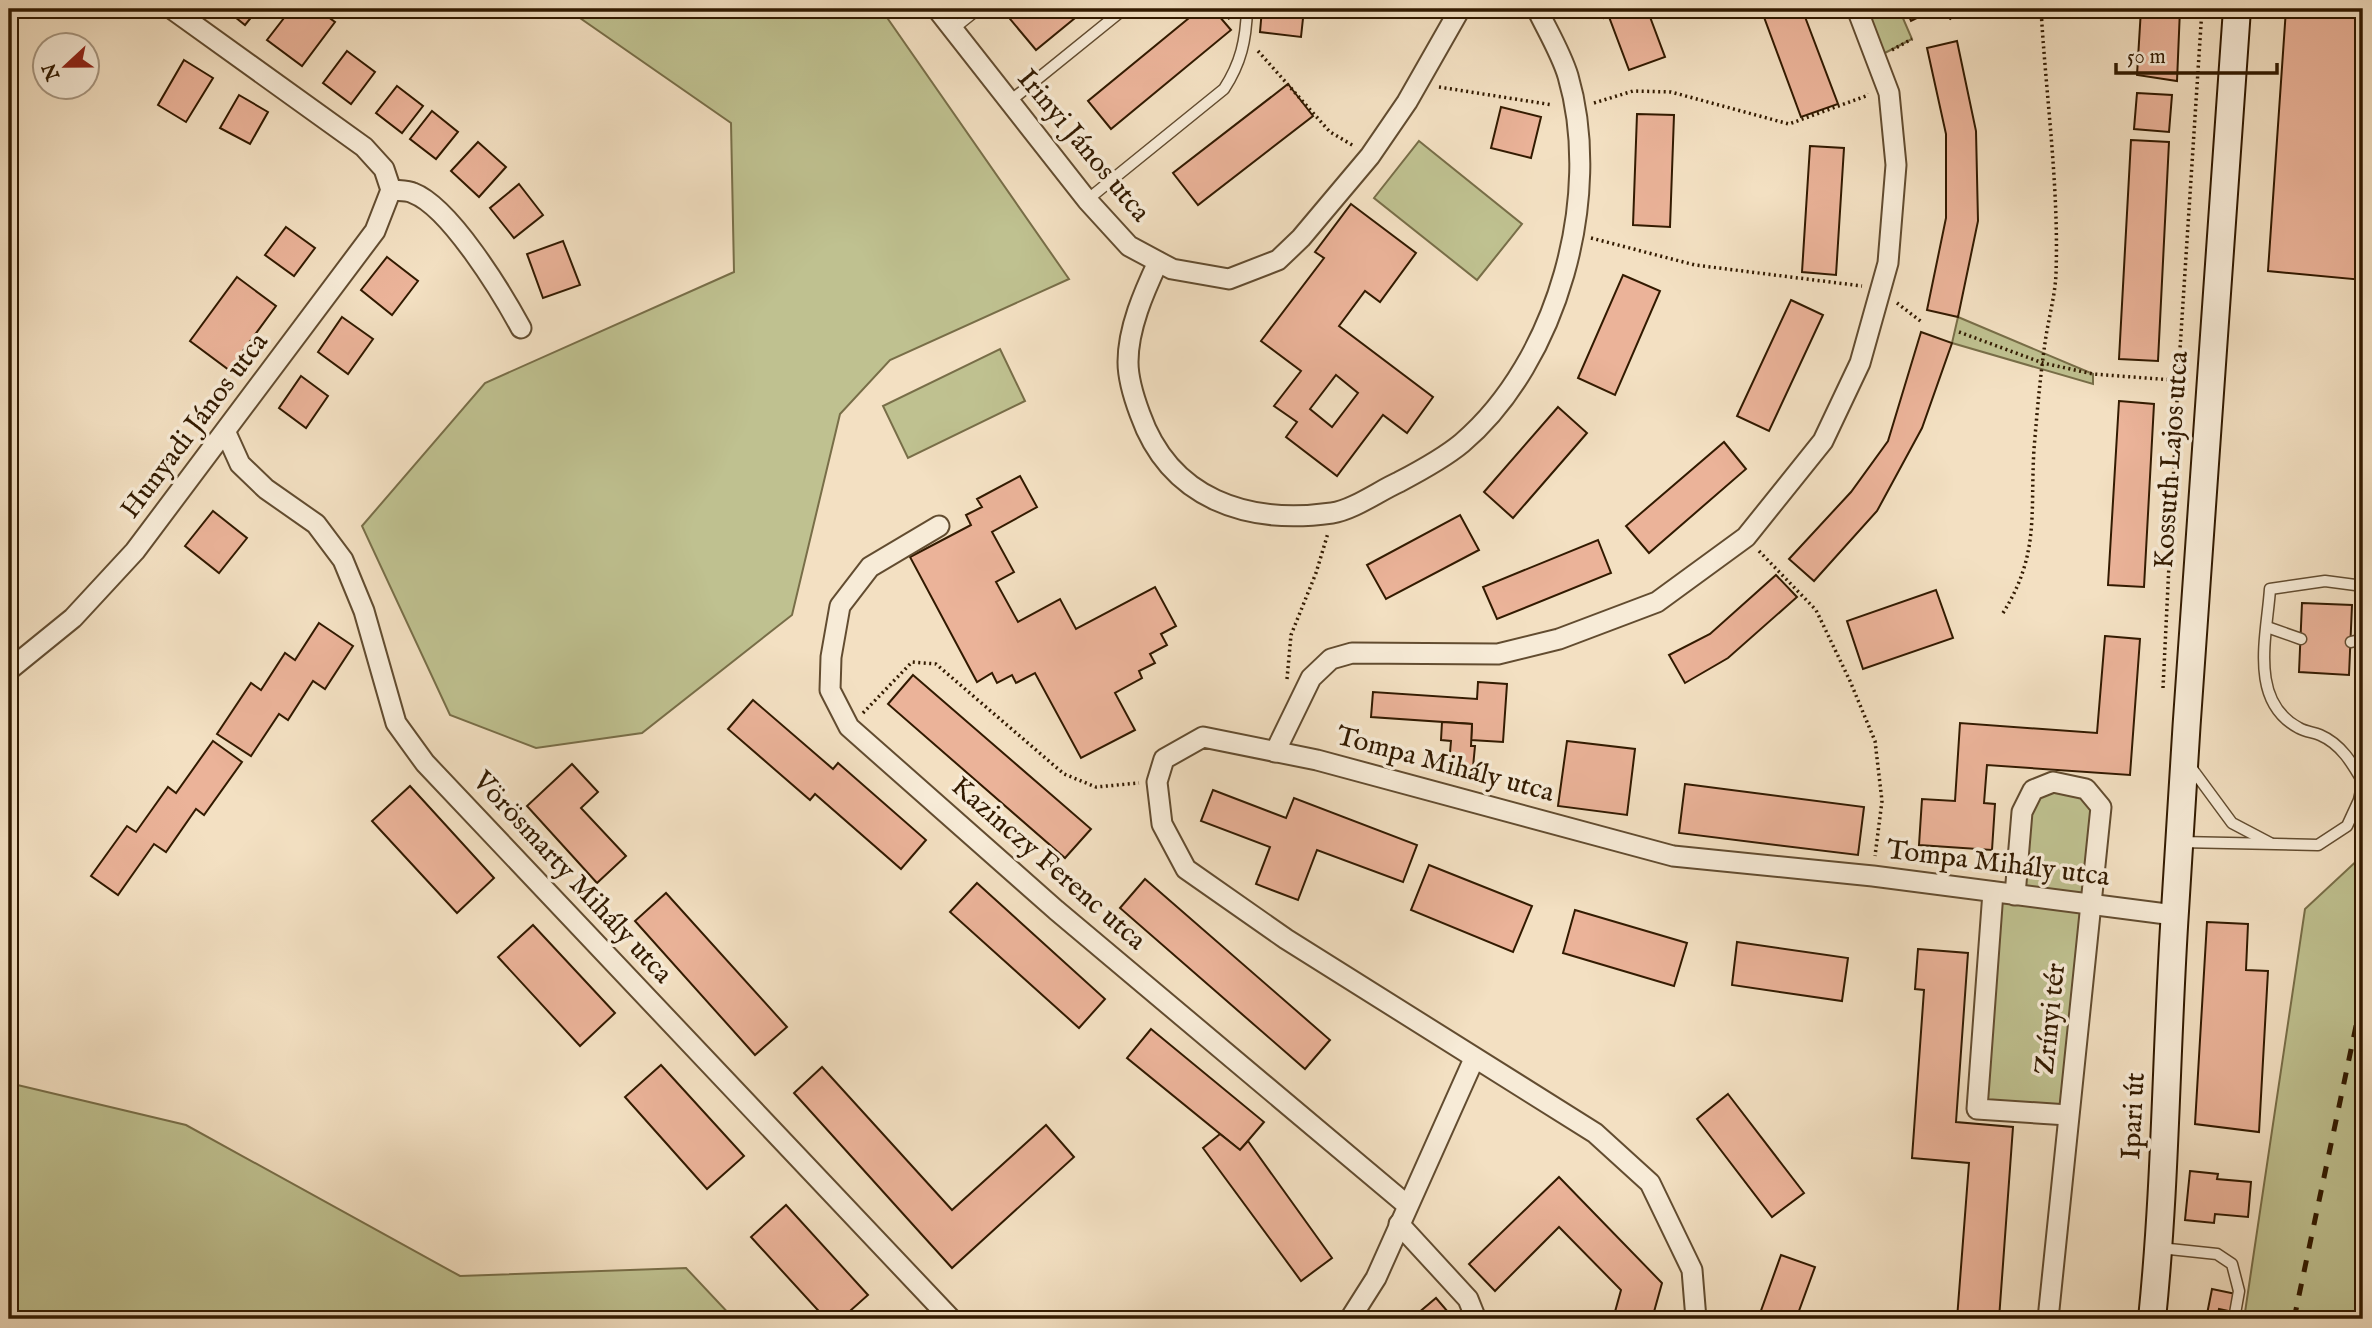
<svg xmlns="http://www.w3.org/2000/svg" width="2372" height="1328" font-family="'IM FELL English',serif">
	<style>
		.green { fill: #bfc190; stroke: #786e48; stroke-width: 2 }
		.building { fill: #ebb399; stroke: #321a00; stroke-width: 2; fill-rule: evenodd }
		.lines { fill: none; stroke-linecap: round; stroke-linejoin: round }
		.service-casing { stroke: #624c30; stroke-width: 13 }
		.minor-casing { stroke: #624c30; stroke-width: 23 }
		.secondary-casing { stroke: #321a00; stroke-width: 30 }
		.path { stroke: #321a00; stroke-width: 3.5; stroke-dasharray: 2 3.5; stroke-linecap: butt }
		.service { stroke: #f7ebd7; stroke-width: 10 }
		.minor { stroke: #f7ebd7; stroke-width: 19 }
		.secondary { stroke: #f7ebd7; stroke-width: 26 }
		.rail { stroke: #321a00; stroke-width: 5; stroke-dasharray: 12 12; stroke-linecap: butt }
		.labels { text-anchor: middle; dominant-baseline: central; stroke-width: 7; stroke-linejoin: round; paint-order: stroke }
		.street-label { font-size: 28px; fill: #321a00; stroke: #f7ebd7 }
	</style>
	<rect width="100%" height="100%" fill="#f3e0c2"/>
	<filter id="stains"><feTurbulence type="fractalNoise" baseFrequency=".00286" numOctaves="4"/><feColorMatrix values="0 0 0 0 .2 0 0 0 0 .09 0 0 0 0 .02 0 0 0 .5 -.17"/></filter>
	<radialGradient id="worn" r=".72"><stop offset=".6" stop-color="#630" stop-opacity="0"/><stop offset="1" stop-color="#630" stop-opacity=".3"/></radialGradient>
	<g class="green">
		<polygon points="567,9 881,9 1069,279 890,360 840,414 792,615 642,733 536,748 450,715 362,526 485,383 734,272 731,123"/>
		<polygon points="1857,9 1899,9 1912,39 1877,57"/>
		<polygon points="1419,141 1522,224 1477,280 1374,198"/>
		<polygon points="1958,317 2093,374 2093,384 1952,343"/>
		<polygon points="1000,349 1025,401 908,458 883,406"/>
		<polygon points="2053,782 2101,807 2068,1115 1977,1109 1993,892 2014,895 2022,812"/>
		<polygon points="2363,855 2363,1319 2244,1319 2305,909"/>
		<polygon points="9,1083 186,1125 460,1276 686,1268 734,1319 9,1319"/>
	</g>
	<g class="building">
		<polygon points="225,9 258,9 245,25"/>
		<polygon points="291,9 317,9 335,22 302,66 267,40"/>
		<polygon points="1023,9 1086,9 1036,50 1010,19"/>
		<polygon points="1200,9 1213,9 1231,30 1111,129 1088,101"/>
		<polygon points="1262,9 1304,9 1301,37 1260,32"/>
		<polygon points="1601,9 1647,9 1665,57 1629,70 1609,17 1604,18"/>
		<polygon points="1761,9 1802,9 1838,104 1801,117"/>
		<polygon points="1906,9 1935,9 1911,21"/>
		<polygon points="2141,9 2180,9 2177,81 2137,75"/>
		<polygon points="2286,9 2363,9 2363,280 2268,271"/>
		<polygon points="1957,41 1976,131 1978,221 1958,317 1927,310 1946,218 1946,134 1927,48"/>
		<polygon points="347,51 375,72 351,104 323,83"/>
		<polygon points="184,60 213,78 186,122 158,105"/>
		<polygon points="1288,84 1313,116 1198,205 1173,173"/>
		<polygon points="397,86 423,106 402,133 376,113"/>
		<polygon points="2137,93 2172,95 2169,132 2134,129"/>
		<polygon points="239,95 268,112 250,144 220,128"/>
		<polygon points="1501,107 1541,117 1531,158 1491,148"/>
		<polygon points="432,111 458,132 436,159 410,139"/>
		<polygon points="1637,114 1674,115 1670,227 1633,225"/>
		<polygon points="2131,140 2169,142 2158,361 2119,359"/>
		<polygon points="478,142 506,167 479,197 451,171"/>
		<polygon points="1810,146 1844,148 1836,275 1802,272"/>
		<polygon points="519,184 543,215 514,238 490,208"/>
		<path d="M1351 204 1416 253 1380 302 1365 291 1339 326 1433 397 1407 433 1383 415 1337 476 1286 437 1297 422 1274 406 1301 371 1261 341 1324 258 1315 252ZM1336 375 1358 393 1332 427 1310 409Z"/>
		<polygon points="286,227 315,248 294,276 265,255"/>
		<polygon points="563,241 580,285 543,298 527,254"/>
		<polygon points="387,257 418,281 392,315 361,290"/>
		<polygon points="1623,275 1660,291 1615,395 1578,378"/>
		<polygon points="237,277 276,306 229,370 190,341"/>
		<polygon points="1791,300 1823,315 1769,431 1737,416"/>
		<polygon points="342,317 373,339 348,374 318,352"/>
		<polygon points="1921,332 1952,343 1922,428 1877,511 1814,581 1789,559 1851,492 1888,441"/>
		<polygon points="301,376 328,396 306,428 279,408"/>
		<polygon points="2119,401 2154,404 2144,587 2108,585"/>
		<polygon points="1558,407 1587,433 1513,518 1484,492"/>
		<polygon points="1724,442 1746,469 1649,553 1626,526"/>
		<polygon points="1020,476 1037,507 992,532 1014,572 996,582 1018,622 1060,599 1076,629 1155,587 1176,626 1161,634 1167,645 1150,654 1155,663 1139,671 1142,678 1115,693 1135,730 1081,758 1035,673 1016,683 1012,675 997,683 992,673 977,682 910,557 971,525 966,515 982,507 977,499"/>
		<polygon points="213,511 247,538 219,573 185,546"/>
		<polygon points="1460,515 1479,550 1386,599 1367,565"/>
		<polygon points="1598,540 1611,573 1497,619 1483,587"/>
		<polygon points="1776,575 1797,597 1728,658 1685,683 1669,655 1710,634"/>
		<polygon points="1936,590 1953,638 1863,669 1847,621"/>
		<polygon points="2302,603 2352,605 2349,675 2299,672"/>
		<polygon points="319,623 353,646 325,689 313,681 288,720 279,714 251,756 217,734 251,683 261,690 285,653 295,660"/>
		<polygon points="2105,636 2140,639 2130,775 1987,765 1984,803 1995,804 1992,850 1919,845 1922,799 1955,801 1960,723 2097,733"/>
		<polygon points="913,675 1091,829 1065,858 888,704"/>
		<polygon points="1478,682 1507,684 1503,742 1471,740 1472,724 1371,717 1373,692 1477,699"/>
		<polygon points="753,700 833,769 838,763 926,840 901,869 815,794 810,800 728,729"/>
		<polygon points="1442,722 1472,724 1471,746 1475,746 1473,767 1449,764 1451,741 1441,740"/>
		<polygon points="213,741 242,762 204,815 196,809 166,852 154,844 118,895 91,876 127,826 136,832 168,787 176,793"/>
		<polygon points="1567,741 1635,749 1627,815 1558,806"/>
		<polygon points="572,764 598,792 581,808 626,856 597,883 527,806"/>
		<polygon points="1685,784 1864,807 1858,855 1679,833"/>
		<polygon points="410,786 494,878 457,913 372,821"/>
		<polygon points="1213,790 1286,818 1294,798 1417,845 1403,882 1317,850 1298,900 1256,884 1270,847 1201,821"/>
		<polygon points="1429,865 1532,906 1513,952 1411,910"/>
		<polygon points="1145,879 1330,1040 1305,1069 1120,908"/>
		<polygon points="977,883 1105,999 1079,1028 950,912"/>
		<polygon points="666,893 787,1027 755,1055 635,921"/>
		<polygon points="1575,910 1687,943 1674,986 1563,953"/>
		<polygon points="2207,922 2248,924 2246,970 2268,971 2259,1132 2195,1124"/>
		<polygon points="533,925 615,1013 580,1046 498,957"/>
		<polygon points="1737,942 1848,958 1842,1001 1732,985"/>
		<polygon points="1918,949 1968,953 1956,1122 2013,1127 1999,1319 1957,1319 1969,1163 1912,1158 1924,990 1915,989"/>
		<polygon points="1151,1029 1264,1122 1240,1150 1127,1058"/>
		<polygon points="661,1065 744,1156 707,1189 625,1097"/>
		<polygon points="822,1067 952,1210 1046,1125 1074,1157 952,1268 794,1093"/>
		<polygon points="1728,1094 1804,1193 1772,1217 1697,1119"/>
		<polygon points="1220,1134 1240,1150 1248,1141 1332,1258 1301,1281 1203,1148"/>
		<polygon points="2190,1171 2218,1174 2217,1179 2251,1182 2248,1217 2215,1214 2214,1223 2185,1220"/>
		<polygon points="1559,1177 1662,1283 1652,1319 1613,1319 1621,1290 1559,1227 1495,1291 1469,1264"/>
		<polygon points="786,1205 868,1295 841,1319 826,1319 751,1237"/>
		<polygon points="1781,1255 1815,1267 1796,1319 1758,1319"/>
		<polygon points="2212,1289 2236,1294 2233,1312 2219,1309 2217,1319 2206,1319"/>
		<polygon points="1436,1298 1454,1319 1411,1319"/>
	</g>
	<g class="lines">
		<g class="service-casing">
			<g id="service">
				<polyline points="953,29 978,9"/>
				<polyline points="1009,102 1124,9"/>
				<path d="M1087 200 1224 89C1241 63 1246 40 1247 9"/>
				<polyline points="2267,627 2301,639"/>
				<polyline points="2351,642 2363,639"/>
				<polyline points="2190,766 2232,823 2270,843"/>
				<path d="M2180 842 2318 845 2347 826 2359 800 2363 782C2352 763 2341 744 2320 735 2313 732 2306 732 2299 728 2248 701 2267 635 2270 589L2325 581 2363 586"/>
				<polyline points="2160,1248 2217,1254 2232,1264 2239,1291 2234,1319"/>
			</g>
		</g>
		<g class="minor-casing">
			<g id="minor">
				<polyline points="937,9 1087,200 1129,246 1172,269 1229,279 1278,260 1301,238 1370,156 1407,102 1460,9"/>
				<path d="M391 190C398 191 407 190 413 193 450 207 502 293 521 328"/>
				<path d="M1158 262C1144 292 1128 328 1128 362 1128 379 1134 398 1140 414 1170 499 1247 525 1332 513 1353 510 1379 491 1399 482 1420 471 1444 458 1462 443 1558 361 1603 196 1568 76 1561 53 1547 30 1537 9"/>
				<polyline points="226,433 240,464 266,489 316,524 343,560 364,611 396,723 425,763 951,1319"/>
				<polyline points="939,526 870,567 840,606 831,657 830,690 849,727 1056,910 1407,1205"/>
				<polyline points="9,670 73,618 135,551 375,231 391,190 384,169 364,147 172,9"/>
				<polyline points="1275,752 1311,678 1331,659 1352,653 1498,654 1559,639 1657,602 1746,537 1823,441 1860,363 1888,263 1896,165 1889,93 1857,9"/>
				<polyline points="1993,892 1977,1109 2068,1115"/>
				<polyline points="2015,895 2022,812 2033,790 2053,782 2086,789 2101,807 2048,1319"/>
				<polyline points="1399,1224 1468,1299 1476,1319"/>
				<polyline points="1350,1319 1376,1278 1474,1059"/>
				<polyline points="1696,1319 1692,1270 1650,1183 1595,1133 1286,939 1186,869 1162,824 1157,782 1164,759 1203,737 1317,760 1673,856 1873,876 2174,915"/>
			</g>
		</g>
		<g class="secondary-casing">
			<path id="secondary" d="M2152 1319C2166 1183 2166 1047 2175 911 2193 610 2215 309 2237 9"/>
		</g>
		<g class="path">
			<polyline points="1222,9 1230,19"/>
			<polyline points="1949,19 1961,9"/>
			<polyline points="1892,50 1912,39"/>
			<polyline points="1258,51 1330,132 1354,146"/>
			<polyline points="1439,87 1553,105"/>
			<polyline points="1594,103 1633,91 1671,92 1789,124 1866,96 1867,93"/>
			<polyline points="1591,238 1695,265 1862,286"/>
			<polyline points="1897,303 1923,323"/>
			<polyline points="1959,332 2043,363 2093,374 2186,381"/>
			<polyline points="1759,551 1816,610 1850,681 1875,741 1882,801 1875,856"/>
			<path d="M2003 613C2040 554 2030 513 2034 449 2037 413 2040 378 2045 343 2048 320 2055 297 2056 274 2059 186 2046 97 2041 9"/>
			<polyline points="1287,679 1291,635 1316,573 1328,533"/>
			<polyline points="2163,688 2178,380 2202,9"/>
			<polyline points="863,713 912,662 936,664 1064,774 1096,787 1139,783"/>
		</g>
		<use href="#service" class="service"/>
		<use href="#minor" class="minor"/>
		<use href="#secondary" class="secondary"/>
		<polyline class="rail" points="2294,1319 2363,993"/>
	</g>
	<g class="labels">
		<g class="street-label">
			<text transform="translate(1083 146) rotate(50)">Irinyi János utca</text>
			<text transform="translate(195 426) rotate(-53)">Hunyadi János utca</text>
			<text transform="translate(2172 460) rotate(-86)">Kossuth Lajos utca</text>
			<text transform="translate(1445 765) rotate(15)">Tompa Mihály utca</text>
			<text transform="translate(1048 864) rotate(41)">Kazinczy Ferenc utca</text>
			<text transform="translate(1998 864) rotate(7)">Tompa Mihály utca</text>
			<text transform="translate(572 878) rotate(47)">Vörösmarty Mihály utca</text>
			<text transform="translate(2051 1019) rotate(-84)">Zrínyi tér</text>
			<text transform="translate(2134 1116) rotate(-87)">Ipari út</text>
		</g>
	</g>
	<rect width="2372" height="1328" fill="none" stroke="#f3e0c2" stroke-width="35"/>
	<rect x="10" y="10" width="2351" height="1307" fill="none" stroke="#321a00" stroke-width="3.5"/>
	<rect x="18" y="18" width="2337" height="1293" fill="none" stroke="#321a00" stroke-width="2"/>
	<g transform="translate(66 66) rotate(248)"><circle r="33" fill="#f7ebd7" stroke="#a89781" stroke-width="2"/>
	<path d="M0-5L12 26L0 18L-12 26Z" fill="#8f2418"/>
	<text y="-10" font-size="19" font-weight="bold" text-anchor="middle" fill="#321a00">N</text>
	</g>
	<path d="M2116 63v10h161v-10" fill="none" stroke="#321a00" stroke-width="3.5"/>
	<text x="2127" y="63" font-size="21" fill="#321a00" stroke="#f7ebd7" stroke-width="5" paint-order="stroke">50 m</text>
	<rect width="100%" height="100%" filter="url(#stains)"/>
	<rect width="100%" height="100%" fill="url(#worn)"/>
</svg>
